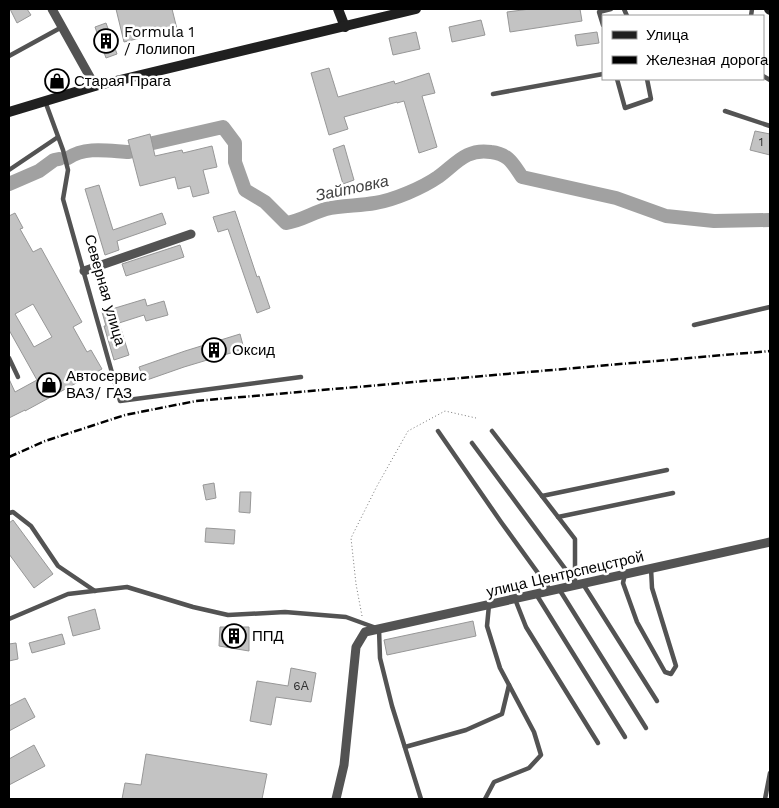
<svg xmlns="http://www.w3.org/2000/svg" width="779" height="808" font-family="'Work Sans',sans-serif">
	<style>
		.lines { fill: none; stroke-linecap: round; stroke-linejoin: round }
		.river { stroke: #a1a1a1; stroke-width: 14 }
		.building { fill: #c3c3c3; stroke: #979797; fill-rule: evenodd }
		.path { stroke: #757575; stroke-width: 1; stroke-dasharray: 1 2.5; stroke-linecap: butt }
		.lane { stroke: #535353; stroke-width: 4.5 }
		.street { stroke: #535353; stroke-width: 9 }
		.secondary { stroke: #202020; stroke-width: 10 }
		.rail { stroke: #000; stroke-width: 2.5; stroke-dasharray: 8 2.5 1 2.5; stroke-linecap: butt }
		.labels { text-anchor: middle; dominant-baseline: central; stroke-width: 5; stroke-linejoin: round; paint-order: stroke }
		.number-label { font-size: 12px; fill: #313131 }
		.poi-label { font-size: 15px; fill: #000; stroke: #fff; text-anchor: start }
		.street-label { font-size: 15px; fill: #000; stroke: #fff }
		.water-label { font-size: 16px; font-style: italic; fill: #424242; stroke: #fff }
	</style>
	<rect width="100%" height="100%" fill="#fff"/>
	<g class="lines">
		<g class="river">
			<path d="M153 143 223 127 235 143V162L245 190 265 202 286 223C301 221 312 213 326 209 341 205 359 206 375 203 394 200 422 188 438 177 456 164 466 148 491 152 509 154 513 164 522 177L616 198 666 216 714 221 770 220"/>
			<path d="M68 158C86 146 109 151 129 152"/>
			<polyline points="9,184 39,171 54,160 59,159"/>
		</g>
	</g>
	<g class="building">
		<polygon points="10,9 27,9 31,15 17,23"/>
		<polygon points="116,9 172,9 177,29 124,42"/>
		<polygon points="530,9 580,9 582,21 510,32 507,12"/>
		<polygon points="481,20 485,35 452,42 449,27"/>
		<polygon points="106,23 117,54 106,58 95,27"/>
		<polygon points="416,32 420,49 393,55 389,38"/>
		<polygon points="597,32 599,43 577,46 575,35"/>
		<polygon points="329,68 338,97 394,81 395,84 429,73 435,93 422,96 437,147 419,153 404,101 397,103 397,102 344,117 348,129 329,135 311,73"/>
		<polygon points="64,72 69,84 49,90 45,78"/>
		<polygon points="755,131 770,134 770,155 750,150"/>
		<polygon points="150,134 155,156 182,150 183,153 212,146 217,167 203,170 209,193 193,197 190,186 178,189 175,177 140,186 128,140"/>
		<polygon points="344,145 354,180 343,184 333,149"/>
		<polygon points="99,185 113,230 162,213 166,224 117,241 119,250 105,255 85,189"/>
		<polygon points="235,211 257,277 259,276 270,308 257,313 228,229 218,232 213,217"/>
		<path d="M15 213 23 228 20 229 33 252 41 248 82 322 73 327 87 352 91 350 102 369 25 411V410L9 418V379L15 392 37 380 9 330V216ZM33 304 52 337 34 347 15 314Z"/>
		<polygon points="180,245 184,257 126,276 122,264"/>
		<polygon points="145,299 147,306 164,301 168,315 146,321 144,315 119,323 129,355 114,360 104,326 106,326 102,312"/>
		<polygon points="240,334 244,349 184,367 144,381 139,367 185,351"/>
		<polygon points="214,483 216,498 206,500 203,485"/>
		<polygon points="240,492 251,492 250,513 239,512"/>
		<polygon points="13,520 53,574 34,588 9,554 9,523"/>
		<polygon points="206,528 235,530 234,544 205,542"/>
		<polygon points="95,609 100,629 73,636 68,617"/>
		<polygon points="473,621 476,636 387,655 384,640"/>
		<polygon points="220,627 249,627 249,651 219,646"/>
		<polygon points="62,634 65,644 32,653 29,643"/>
		<polygon points="16,643 18,659 9,661 9,644"/>
		<polygon points="291,668 316,673 311,702 276,697 271,725 250,721 257,681 288,686"/>
		<polygon points="25,698 35,717 9,731 9,706"/>
		<polygon points="34,745 45,766 9,785 9,759"/>
		<polygon points="146,754 267,774 262,799 122,799 125,783 141,785"/>
	</g>
	<g class="lines">
		<polyline class="path" points="362,616 356,584 351,538 377,486 408,431 445,411 476,418"/>
		<g class="lane">
			<polyline points="624,9 627,16"/>
			<polyline points="751,16 752,9"/>
			<polyline points="603,25 599,12 611,9"/>
			<polyline points="9,56 62,27"/>
			<polyline points="763,76 770,80"/>
			<polyline points="617,79 625,108 651,99 647,79"/>
			<polyline points="493,94 603,74"/>
			<polyline points="45,101 63,150 68,170 63,199 120,401 301,377"/>
			<polyline points="725,111 770,126"/>
			<polyline points="9,170 58,137"/>
			<polyline points="694,325 770,307"/>
			<polyline points="9,358 18,377"/>
			<polyline points="438,431 501,522 551,591"/>
			<polyline points="492,431 575,539 575,582"/>
			<polyline points="472,443 575,582"/>
			<polyline points="542,496 667,470"/>
			<polyline points="9,513 13,512 31,526 58,566 95,591"/>
			<polyline points="558,517 673,493"/>
			<polyline points="625,574 623,583 637,622 665,672 671,674 676,666 652,588 651,568"/>
			<polyline points="583,584 657,701"/>
			<polyline points="559,589 646,728"/>
			<polyline points="536,594 625,737"/>
			<polyline points="515,599 526,627 598,743"/>
			<polyline points="9,619 68,594 127,587 193,607 228,615 285,612 346,617 379,629 380,658 392,706 421,799"/>
			<polyline points="405,747 466,730 502,714 509,685"/>
			<polyline points="485,799 494,782 529,768 541,755 534,732 500,668 487,626 489,605"/>
			<polyline points="765,799 770,773"/>
		</g>
		<g class="street">
			<polyline points="52,9 95,86"/>
			<polyline points="84,271 191,234"/>
			<polyline points="336,799 344,765 356,647 365,632 770,542"/>
		</g>
		<g class="secondary">
			<polyline points="338,9 345,27"/>
			<polyline points="769,9 770,10"/>
			<polyline points="9,112 95,86 416,9"/>
		</g>
		<polyline class="rail" points="9,457 45,441 125,415 196,401 770,351"/>
	</g>
	<defs>
		<g id="building-ring" transform="scale(1.25)"><circle r="9.5" fill="#fff" stroke="#000" stroke-width="1.5"/><path d="M-4-6H4V6H1V3H-1V6H-4ZM-2.5-4.3h1.7v1.8h-1.7ZM.8-4.3h1.7v1.8H.8ZM-2.5-1h1.7V.8h-1.7ZM.8-1h1.7V.8H.8Z" fill="#000"/></g>
		<g id="shop-ring" transform="scale(1.25)"><circle r="9.5" fill="#fff" stroke="#000" stroke-width="1.5"/><path d="M-5-2.5h2.3a2.7 3.5 0 0 1 5.4 0H5L5.5 6h-11ZM-1.5-2.5h3a1.5 2.3 0 0 0-3 0Z" fill="#000"/></g>
	</defs>
	<g fill-rule="evenodd">
		<use href="#building-ring" x="106" y="41"/>
		<use href="#shop-ring" x="57" y="81"/>
		<use href="#building-ring" x="214" y="350"/>
		<use href="#shop-ring" x="49" y="385"/>
		<use href="#building-ring" x="234" y="636"/>
	</g>
	<g class="labels">
		<g class="number-label">
			<text x="761" y="142">1</text>
			<text x="301" y="686">6А</text>
		</g>
		<g class="poi-label">
			<text x="124" y="32">Formula 1<tspan x="124" dy="17">/ Лолипоп</tspan></text>
			<text x="74" y="81">Старая Прага</text>
			<text x="232" y="350">Оксид</text>
			<text x="66" y="376">Автосервис<tspan x="66" dy="17">ВАЗ/ ГАЗ</tspan></text>
			<text x="252" y="636">ППД</text>
		</g>
		<g class="street-label">
			<text transform="translate(105 290) rotate(74)">Северная улица</text>
			<text transform="translate(565 574) rotate(-13)">улица Центрспецстрой</text>
		</g>
		<g class="water-label">
			<text transform="translate(352 188) rotate(-12)">Зайтовка</text>
		</g>
	</g>
	<rect width="779" height="808" fill="none" stroke="#000000" stroke-width="20"/>
	<rect x="602" y="15" width="162" height="65" fill="#ffffff" stroke="#999999"/>
	<rect x="612" y="31" width="25" height="8" fill="#202020" stroke="#999999"/>
	<text x="646" y="40" font-size="15" fill="#000000">Улица</text>
	<rect x="612" y="56" width="25" height="8" fill="#000000" stroke="#999999"/>
	<text x="646" y="65" font-size="15" fill="#000000">Железная дорога</text>
</svg>
